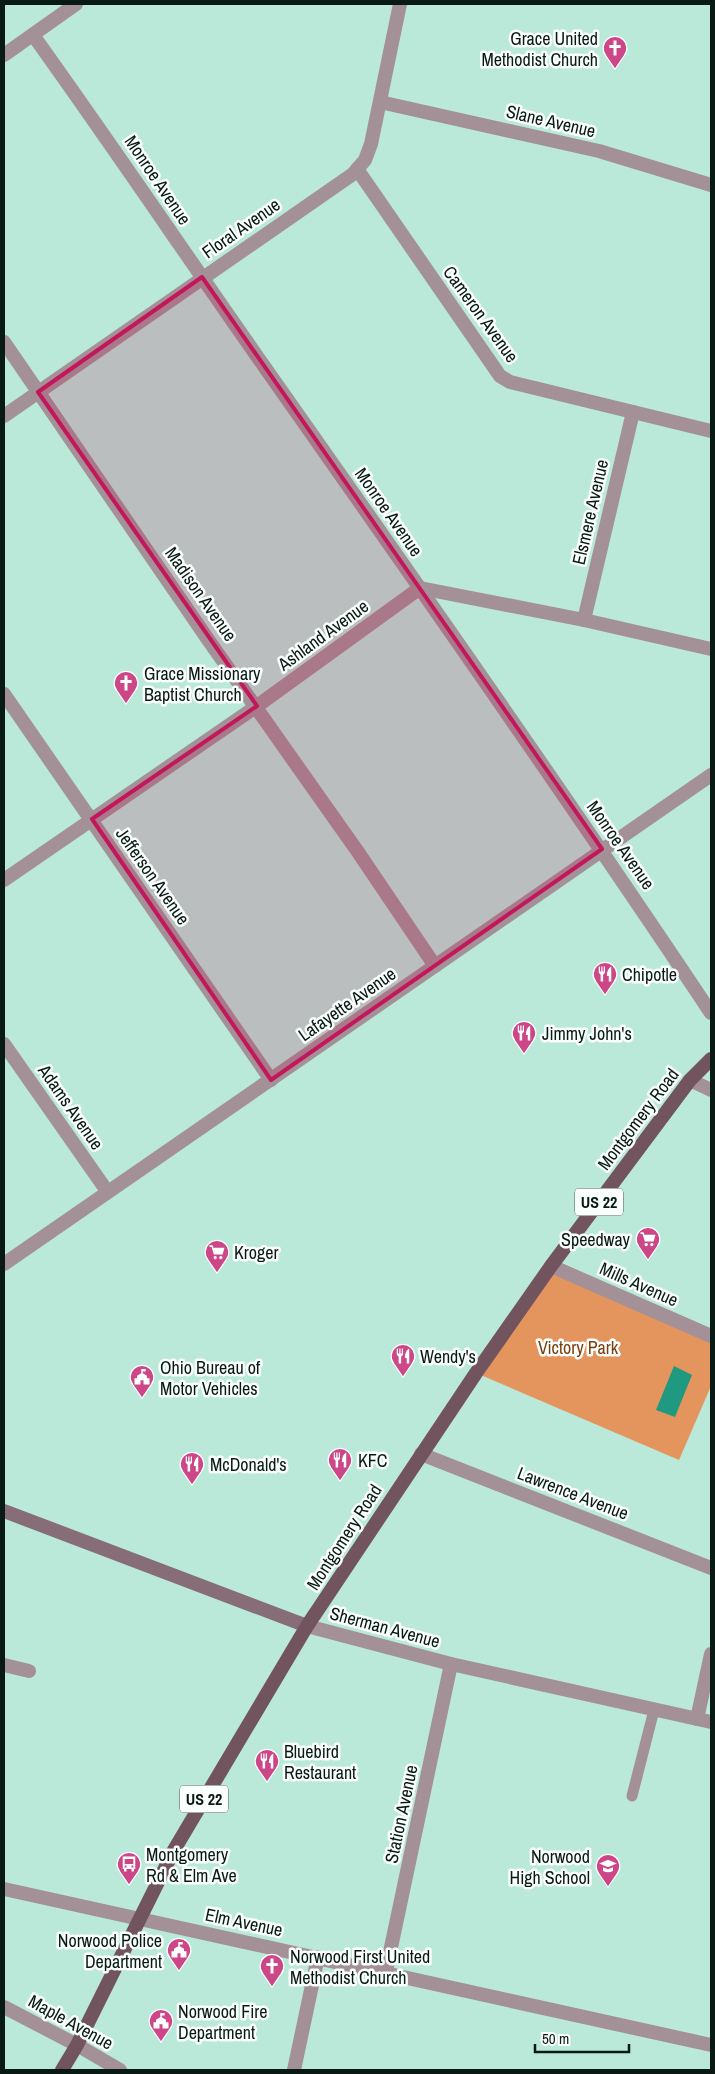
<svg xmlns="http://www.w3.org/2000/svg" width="715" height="2074" font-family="'Archivo Narrow',sans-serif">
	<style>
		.green { fill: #e4945d }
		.water { fill: #1f9a80 }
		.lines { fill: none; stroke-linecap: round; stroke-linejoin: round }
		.pedestrian { stroke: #a39197; stroke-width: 11 }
		.minor { stroke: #a39197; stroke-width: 14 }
		.tertiary { stroke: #a39197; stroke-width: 14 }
		.secondary { stroke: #876d77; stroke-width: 14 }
		.primary { stroke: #72545f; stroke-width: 14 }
		.marked { fill: #c2185b; fill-opacity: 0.2; stroke: #c2185b; stroke-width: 4; stroke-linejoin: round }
		.labels { text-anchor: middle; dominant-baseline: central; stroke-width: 5; stroke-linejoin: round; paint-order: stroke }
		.shield { fill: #fafefd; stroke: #515e5b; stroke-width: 1 }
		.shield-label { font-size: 16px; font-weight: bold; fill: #091a15 }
		.poi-label { font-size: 18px; fill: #091a15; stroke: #fafefd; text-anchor: start }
		.street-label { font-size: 18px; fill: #091a15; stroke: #fafefd }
		.park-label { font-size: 18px; fill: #7a3f0e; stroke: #fafefd }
	</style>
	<rect width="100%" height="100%" fill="#bae8d9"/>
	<polygon class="green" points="551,1266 711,1336 711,1386 679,1460 476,1373"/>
	<polygon class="water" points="674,1366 692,1375 675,1417 656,1410"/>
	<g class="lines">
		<polyline class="pedestrian" points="632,1796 654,1710"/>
		<g class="minor">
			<path d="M33 35C112 145 188 258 266 369 416 582 566 796 711 1013"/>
			<polyline points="4,55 76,4"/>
			<polyline points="380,102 599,151 711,185"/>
			<polyline points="357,169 500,376 510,382 711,431"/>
			<polyline points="4,342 209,641 358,852 435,966"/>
			<polyline points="4,416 353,174 365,160 371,144 400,4"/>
			<polyline points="584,620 633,412"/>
			<polyline points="4,694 271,1080"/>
			<polyline points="4,880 257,706 420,588 584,620 711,649"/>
			<polyline points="4,1044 107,1191"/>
			<polyline points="690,1080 711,1090"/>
			<polyline points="4,1264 711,775"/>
			<polyline points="551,1266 711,1336"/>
			<polyline points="421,1454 711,1568"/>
			<polyline points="4,1665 29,1671"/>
			<polyline points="697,1719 711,1654"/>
			<polyline points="4,1889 711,2045"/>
			<polyline points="386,1971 451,1664"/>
			<polyline points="4,2007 77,2045 120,2070"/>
			<polyline points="294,2070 318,1957"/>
		</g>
		<polyline class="tertiary" points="307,1626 451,1664 711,1722"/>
		<polyline class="secondary" points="4,1511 307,1626"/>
		<polyline class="primary" points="62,2070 77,2045 174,1850 307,1626 476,1373 551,1266 690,1080 711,1059"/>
	</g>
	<path class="marked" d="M202 277 602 849 271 1080 92 819 257 706 38 392Z"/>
	<defs>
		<g id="church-pin" transform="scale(1.25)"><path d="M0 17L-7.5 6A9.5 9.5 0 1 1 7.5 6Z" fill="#cd4687" stroke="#fafefd"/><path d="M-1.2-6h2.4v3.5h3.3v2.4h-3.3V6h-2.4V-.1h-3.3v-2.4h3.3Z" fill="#fff"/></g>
		<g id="restaurant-pin" transform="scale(1.25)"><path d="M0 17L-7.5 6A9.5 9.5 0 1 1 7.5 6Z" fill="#cd4687" stroke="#fafefd"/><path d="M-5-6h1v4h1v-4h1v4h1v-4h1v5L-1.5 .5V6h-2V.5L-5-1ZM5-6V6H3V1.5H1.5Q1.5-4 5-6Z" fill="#fff"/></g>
		<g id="supermarket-pin" transform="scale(1.25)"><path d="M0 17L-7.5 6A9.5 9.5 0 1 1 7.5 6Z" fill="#cd4687" stroke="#fafefd"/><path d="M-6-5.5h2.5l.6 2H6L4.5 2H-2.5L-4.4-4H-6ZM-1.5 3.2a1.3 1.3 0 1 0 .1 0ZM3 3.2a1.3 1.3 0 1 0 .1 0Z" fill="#fff"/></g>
		<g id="civic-pin" transform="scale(1.25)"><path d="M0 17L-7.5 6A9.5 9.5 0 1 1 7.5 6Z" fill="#cd4687" stroke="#fafefd"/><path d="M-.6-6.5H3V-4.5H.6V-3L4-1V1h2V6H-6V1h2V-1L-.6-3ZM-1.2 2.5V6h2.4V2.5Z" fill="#fff"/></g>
		<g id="bus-pin" transform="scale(1.25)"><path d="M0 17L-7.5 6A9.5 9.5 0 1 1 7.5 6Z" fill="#cd4687" stroke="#fafefd"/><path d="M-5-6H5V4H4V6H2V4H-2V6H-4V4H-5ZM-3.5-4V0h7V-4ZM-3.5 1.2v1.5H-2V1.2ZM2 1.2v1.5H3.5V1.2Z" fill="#fff"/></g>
		<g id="school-pin" transform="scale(1.25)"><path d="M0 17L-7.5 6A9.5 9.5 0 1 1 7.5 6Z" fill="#cd4687" stroke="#fafefd"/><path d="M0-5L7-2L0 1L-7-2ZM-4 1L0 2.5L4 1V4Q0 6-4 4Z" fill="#fff"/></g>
	</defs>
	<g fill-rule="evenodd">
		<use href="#church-pin" x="615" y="48"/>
		<use href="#church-pin" x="126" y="683"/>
		<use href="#restaurant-pin" x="605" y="974"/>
		<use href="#restaurant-pin" x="524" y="1033"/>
		<use href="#supermarket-pin" x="648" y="1239"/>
		<use href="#supermarket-pin" x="217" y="1252"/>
		<use href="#restaurant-pin" x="403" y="1356"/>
		<use href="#civic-pin" x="142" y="1377"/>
		<use href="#restaurant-pin" x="340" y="1460"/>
		<use href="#restaurant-pin" x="192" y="1464"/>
		<use href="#restaurant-pin" x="267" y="1761"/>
		<use href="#bus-pin" x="129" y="1864"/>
		<use href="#school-pin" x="608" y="1866"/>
		<use href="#civic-pin" x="179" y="1950"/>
		<use href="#church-pin" x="272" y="1966"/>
		<use href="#civic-pin" x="161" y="2021"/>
	</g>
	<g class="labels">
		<g class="shield">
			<rect x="575" y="1188.5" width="48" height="27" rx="4"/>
			<rect x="180" y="1785.5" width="48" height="27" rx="4"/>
		</g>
		<g class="shield-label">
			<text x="599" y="1202">US 22</text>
			<text x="204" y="1799">US 22</text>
		</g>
		<g class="poi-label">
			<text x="598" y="38" text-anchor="end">Grace United<tspan x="598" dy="21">Methodist Church</tspan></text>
			<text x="144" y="673">Grace Missionary<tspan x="144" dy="21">Baptist Church</tspan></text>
			<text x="622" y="974">Chipotle</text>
			<text x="542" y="1033">Jimmy John's</text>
			<text x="630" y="1239" text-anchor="end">Speedway</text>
			<text x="234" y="1252">Kroger</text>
			<text x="420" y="1356">Wendy's</text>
			<text x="160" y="1367">Ohio Bureau of<tspan x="160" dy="21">Motor Vehicles</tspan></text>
			<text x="358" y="1460">KFC</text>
			<text x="210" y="1464">McDonald's</text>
			<text x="284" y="1751">Bluebird<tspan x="284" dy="21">Restaurant</tspan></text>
			<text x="146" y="1854">Montgomery<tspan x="146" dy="21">Rd &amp; Elm Ave</tspan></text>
			<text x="590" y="1856" text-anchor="end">Norwood<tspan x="590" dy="21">High School</tspan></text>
			<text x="162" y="1940" text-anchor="end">Norwood Police<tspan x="162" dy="21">Department</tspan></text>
			<text x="290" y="1956">Norwood First United<tspan x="290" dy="21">Methodist Church</tspan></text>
			<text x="178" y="2011">Norwood Fire<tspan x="178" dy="21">Department</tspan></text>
		</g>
		<g class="street-label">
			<text transform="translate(551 121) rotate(13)">Slane Avenue</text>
			<text transform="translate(158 180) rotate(56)">Monroe Avenue</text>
			<text transform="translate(241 228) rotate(-35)">Floral Avenue</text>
			<text transform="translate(481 314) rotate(54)">Cameron Avenue</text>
			<text transform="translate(389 512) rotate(55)">Monroe Avenue</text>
			<text transform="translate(590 512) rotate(-77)">Elsmere Avenue</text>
			<text transform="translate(201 594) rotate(55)">Madison Avenue</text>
			<text transform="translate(323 635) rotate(-36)">Ashland Avenue</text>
			<text transform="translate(621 845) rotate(55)">Monroe Avenue</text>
			<text transform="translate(153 876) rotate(55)">Jefferson Avenue</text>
			<text transform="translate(347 1004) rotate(-35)">Lafayette Avenue</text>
			<text transform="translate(71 1107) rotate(55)">Adams Avenue</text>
			<text transform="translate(638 1119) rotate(-53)">Montgomery Road</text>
			<text transform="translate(639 1284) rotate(24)">Mills Avenue</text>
			<text transform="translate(573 1493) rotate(21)">Lawrence Avenue</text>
			<text transform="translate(344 1537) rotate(-57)">Montgomery Road</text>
			<text transform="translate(385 1627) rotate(15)">Sherman Avenue</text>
			<text transform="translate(401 1814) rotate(-78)">Station Avenue</text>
			<text transform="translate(244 1922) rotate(12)">Elm Avenue</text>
			<text transform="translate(71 2022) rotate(29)">Maple Avenue</text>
		</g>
		<g class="park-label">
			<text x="578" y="1347">Victory Park</text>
		</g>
	</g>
	<rect width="715" height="2074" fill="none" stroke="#091a15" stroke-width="10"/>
	<path d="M535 2044v8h94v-8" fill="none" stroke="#091a15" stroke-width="2.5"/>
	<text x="542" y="2044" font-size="15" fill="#091a15" stroke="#fafefd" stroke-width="4" paint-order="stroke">50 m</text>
</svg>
